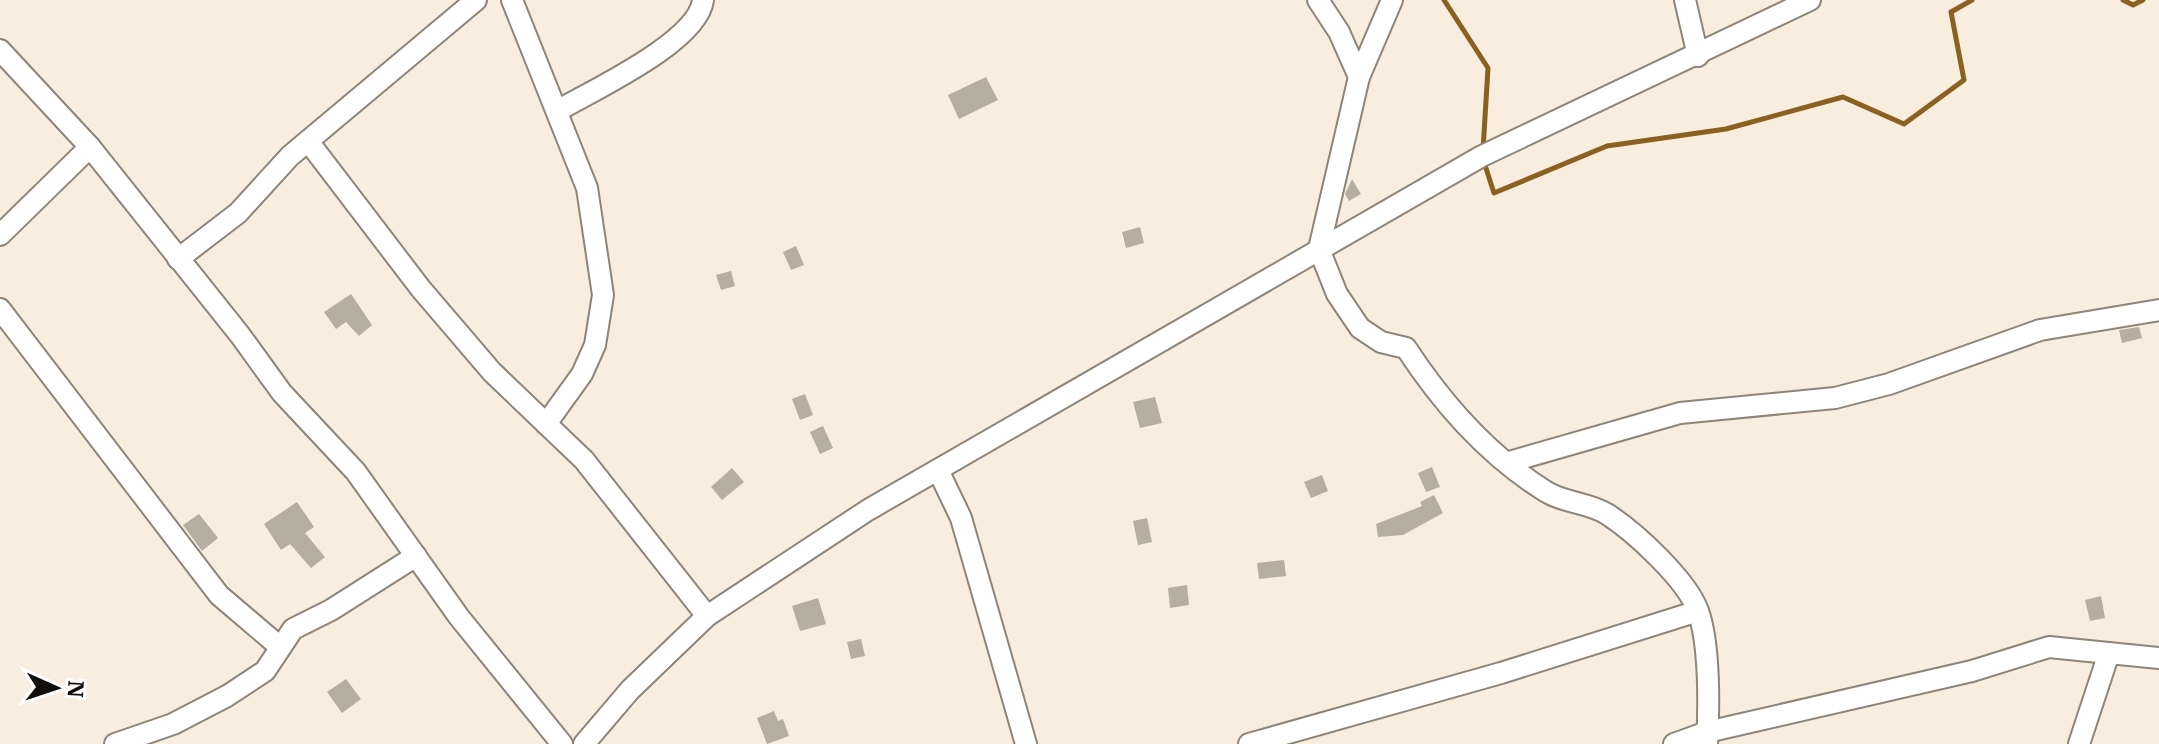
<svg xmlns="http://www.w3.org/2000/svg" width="2159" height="744" font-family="'IBM Plex Serif',serif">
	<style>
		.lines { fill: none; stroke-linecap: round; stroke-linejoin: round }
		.stream { stroke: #8a6120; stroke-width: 5 }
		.building { fill: #b7ada0 }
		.street-casing { stroke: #8e8478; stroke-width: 24 }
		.street { stroke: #fff; stroke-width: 20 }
	</style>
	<rect width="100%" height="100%" fill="#f8eddf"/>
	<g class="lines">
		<g class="stream">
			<polyline points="1444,0 1488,68 1483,150"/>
			<polyline points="2123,0 2133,5 2143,0"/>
			<polyline points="1483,159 1494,193 1607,146 1726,129 1843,97 1904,124 1964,80 1951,12 1972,0"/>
		</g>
	</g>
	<g class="building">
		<polygon points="986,77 998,100 959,119 948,95"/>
		<polygon points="1352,179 1361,194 1349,201 1345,194"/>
		<polygon points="1140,227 1144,243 1126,248 1122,232"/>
		<polygon points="796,246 804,265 791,270 783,252"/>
		<polygon points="731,271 735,286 721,290 716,275"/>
		<polygon points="351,294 372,325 359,336 346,322 336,329 324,312"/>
		<polygon points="2139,327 2142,338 2122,343 2119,330"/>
		<polygon points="805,394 813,415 800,420 792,399"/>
		<polygon points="1155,397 1162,423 1140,428 1133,402"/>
		<polygon points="823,426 833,448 820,454 810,432"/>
		<polygon points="1432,467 1440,487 1426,492 1418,473"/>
		<polygon points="732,468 744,482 722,500 711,487"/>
		<polygon points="1322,475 1328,491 1311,498 1304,482"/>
		<polygon points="1434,495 1443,513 1403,535 1378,537 1376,524 1422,506 1420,502"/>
		<polygon points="297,502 314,527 305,533 325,557 311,568 290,544 281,550 264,524"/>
		<polygon points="199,514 218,538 202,551 183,525"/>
		<polygon points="1147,518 1152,542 1138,545 1133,521"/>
		<polygon points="1284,560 1286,576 1259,579 1257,563"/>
		<polygon points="1187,585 1189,605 1170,608 1168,588"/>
		<polygon points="2101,596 2105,618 2090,621 2085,600"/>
		<polygon points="818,598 826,624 800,631 792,606"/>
		<polygon points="861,639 865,656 851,659 847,642"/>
		<polygon points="346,679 361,699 342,713 327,692"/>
		<polygon points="774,711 778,721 783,719 789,736 767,744 757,718"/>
	</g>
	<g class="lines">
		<g class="street-casing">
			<g id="street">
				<polyline points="512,0 587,188 603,295 595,345 582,374 546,424"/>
				<polyline points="1318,0 1339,32 1359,77"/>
				<path d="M1392 0 1359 77 1319 249 1337 294 1360 328 1381 342 1406 348C1442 403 1489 456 1545 491 1563 503 1588 502 1607 514 1635 532 1687 580 1698 611 1710 644 1709 708 1707 744"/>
				<polyline points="1685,0 1698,56"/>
				<polyline points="0,50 90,147 240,335 282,393 356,472 459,617 562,744"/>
				<path d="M557 111C593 90 698 42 703 0"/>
				<polyline points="308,141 421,289 492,372 584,460 707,616"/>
				<polyline points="0,235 90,147"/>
				<polyline points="178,259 238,213 290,156 476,0"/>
				<polyline points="0,309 219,595 280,647"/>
				<polyline points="1509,462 1680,413 1835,398 1889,384 2040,330 2159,310"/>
				<polyline points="938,470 961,518 1026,744"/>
				<polyline points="115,744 173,724 227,696 265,671 293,629 331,610 416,556"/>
				<polyline points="584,744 630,690 707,616 868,510 1482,156 1810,0"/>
				<polyline points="1249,744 1501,673 1698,611"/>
				<polyline points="1674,744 1707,732 1972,671 2049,647 2159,658"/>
				<polyline points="2079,744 2109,653"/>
			</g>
		</g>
		<use href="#street" class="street"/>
	</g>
	<g transform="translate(56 688) rotate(93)" stroke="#ffffff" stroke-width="6" paint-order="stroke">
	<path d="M0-6L14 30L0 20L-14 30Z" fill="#120e0a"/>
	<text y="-12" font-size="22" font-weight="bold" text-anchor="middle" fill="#120e0a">N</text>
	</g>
</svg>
